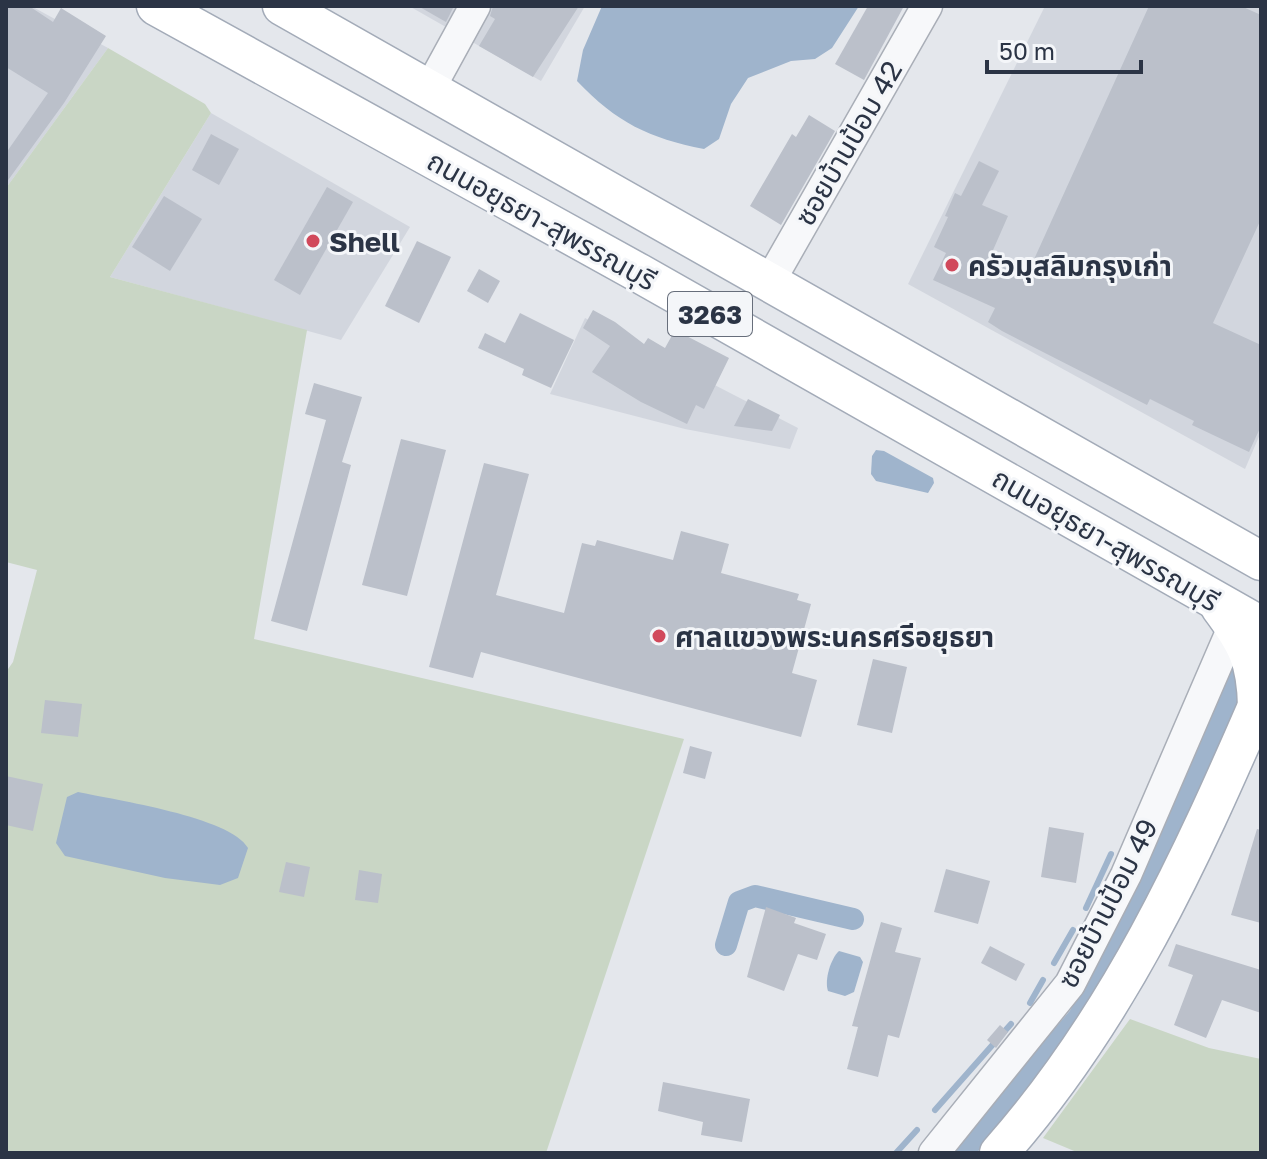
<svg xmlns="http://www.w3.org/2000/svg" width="1267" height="1159" font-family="'Golos Text','Noto Sans Thai',sans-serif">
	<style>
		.built { fill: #d2d6de }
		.green { fill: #c9d6c5 }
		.water { fill: #9fb4cc }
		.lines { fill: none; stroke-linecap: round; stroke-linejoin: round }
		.stream { stroke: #9fb4cc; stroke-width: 6 }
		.canal { stroke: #9fb4cc; stroke-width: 22 }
		.building { fill: #bbc0ca }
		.minor-casing { stroke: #a9aeb7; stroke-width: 33 }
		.major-casing { stroke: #a3abb8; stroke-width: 41 }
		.minor { stroke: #f7f8fa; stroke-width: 30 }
		.major { stroke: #fff; stroke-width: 38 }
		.poi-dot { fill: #d1495b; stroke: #f4f6f9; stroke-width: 3 }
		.labels { text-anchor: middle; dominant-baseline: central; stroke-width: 6; stroke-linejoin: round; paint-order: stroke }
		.shield { fill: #f4f6f9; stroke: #676e7b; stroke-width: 2 }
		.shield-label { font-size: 26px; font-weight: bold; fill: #2b3445 }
		.street-label { font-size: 28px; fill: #2b3445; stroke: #f4f6f9 }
		.poi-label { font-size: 28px; font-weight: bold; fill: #2b3445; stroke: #f4f6f9; text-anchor: start }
	</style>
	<rect width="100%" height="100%" fill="#e4e7ec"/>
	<g class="built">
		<polygon points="6,6 31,6 108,48 6,188"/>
		<polygon points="409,6 585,6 541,81"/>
		<polygon points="1045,6 1261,6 1261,432 1245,469 908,284"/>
		<polygon points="211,113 410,227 341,340 110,277"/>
		<polygon points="585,318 798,428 790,449 685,429 550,394"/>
	</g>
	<g class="green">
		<polygon points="108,48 205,104 211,113 110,277 307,330 254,639 684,739 546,1153 6,1153 6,672 13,662 37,570 6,562 6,188"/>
		<polygon points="1130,1019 1209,1048 1261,1059 1261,1153 1079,1153 1043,1138"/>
	</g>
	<g class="water">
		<path d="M602 6H859L832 48 815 59 791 61 748 78 731 104 719 139 704 149C649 138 617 123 577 81L583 50Z"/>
		<polygon points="876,450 884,451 933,478 934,483 928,493 876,481 871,474 872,456"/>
		<path d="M78 792C115 800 231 817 248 848L238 878 220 885 165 878 65 856 56 843 67 797Z"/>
		<path d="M839 951 860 957 863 962 854 992 845 996 828 991C824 980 831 958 839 951Z"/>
	</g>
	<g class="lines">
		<g class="stream">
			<polyline points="1086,908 1111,854"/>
			<polyline points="1054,963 1073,930"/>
			<polyline points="1030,1003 1043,980"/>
			<polyline points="935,1110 1011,1024"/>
			<polyline points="896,1153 917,1130"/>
		</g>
		<g class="canal">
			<polyline points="726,945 739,902 755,896 853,919"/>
			<polyline points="962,1153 1079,1017 1139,906 1240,672"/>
		</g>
	</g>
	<g class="building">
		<polygon points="6,6 29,6 53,22 61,8 106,36 64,103 6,183 6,153 48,93 6,67"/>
		<polygon points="418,6 454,6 446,22"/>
		<polygon points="493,6 579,6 533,77 479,46 495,19 490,16"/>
		<polygon points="868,6 904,6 864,80 835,64"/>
		<polygon points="1149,6 1241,6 1261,15 1261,219 1213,323 1261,345 1261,426 1249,452 1192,425 1194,421 1150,399 1147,405 1002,331 988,322 995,308 933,280 946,253 934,247 948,217 945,216 955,193 961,196 979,161 999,171 982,205 1008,216 990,257 993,262 1026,277"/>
		<polygon points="809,115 835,131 781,225 750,206 792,134 796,137"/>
		<polygon points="211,134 239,149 219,185 192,170"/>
		<polygon points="327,187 353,202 300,295 274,280"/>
		<polygon points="164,196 202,219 170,271 132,247"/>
		<polygon points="417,241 451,257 419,323 385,306"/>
		<polygon points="479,269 500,281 488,303 467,291"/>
		<polygon points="593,310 615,322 644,344 648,338 665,348 675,330 729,358 704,409 696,405 687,424 641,402 592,372 610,346 583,328"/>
		<polygon points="520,313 574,340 551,388 522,375 524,369 478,348 485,333 505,343"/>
		<polygon points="314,383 362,397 342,462 351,465 307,631 271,621 326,420 305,414"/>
		<polygon points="748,399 780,415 772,431 734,426"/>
		<polygon points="401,439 446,450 407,596 362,585"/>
		<polygon points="484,463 529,474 496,595 564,613 582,543 595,546 597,540 673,560 681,531 729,544 721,573 799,594 797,600 811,604 792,673 817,680 801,737 481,652 473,678 429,667"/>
		<polygon points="873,659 907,667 892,733 857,725"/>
		<polygon points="45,700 82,704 78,737 41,733"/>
		<polygon points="690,746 712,752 705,779 683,773"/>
		<polygon points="6,776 43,784 33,831 6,825"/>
		<polygon points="1049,827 1084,833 1076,883 1041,877"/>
		<polygon points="1257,829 1261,830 1261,923 1231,915"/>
		<polygon points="286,862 310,867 304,897 279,892"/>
		<polygon points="946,869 990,881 978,924 934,912"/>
		<polygon points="359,870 382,874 378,903 355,900"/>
		<polygon points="766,907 796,918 794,923 826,934 817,960 798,954 784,991 747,977"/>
		<polygon points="881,922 902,928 895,952 921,958 899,1038 888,1035 878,1077 847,1069 858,1027 852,1026"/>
		<polygon points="1176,944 1261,970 1261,1013 1222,1000 1206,1038 1174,1025 1193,975 1168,966"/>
		<polygon points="990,946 1025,964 1016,981 981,963"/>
		<polygon points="1000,1025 1008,1032 996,1048 987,1040"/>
		<polygon points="663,1082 750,1099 742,1142 701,1135 703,1122 658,1111"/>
	</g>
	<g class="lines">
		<g class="minor-casing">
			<g id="minor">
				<polyline points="429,90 475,6"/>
				<polyline points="770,281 927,6"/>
				<polyline points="934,1153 1070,984 1126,875 1234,625"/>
			</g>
		</g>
		<g class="major-casing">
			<g id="major">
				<polyline points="156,6 639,273 1261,626"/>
				<polyline points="282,6 1261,561"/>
				<path d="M1220 607C1247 643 1256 661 1257 706"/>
				<path d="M999 1153C1118 1019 1191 859 1261 697"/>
			</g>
		</g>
		<use href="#minor" class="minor"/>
		<use href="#major" class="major"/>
	</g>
	<g class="poi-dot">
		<circle cx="313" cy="241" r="8"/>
		<circle cx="952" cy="265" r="8"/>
		<circle cx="659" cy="636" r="8"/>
	</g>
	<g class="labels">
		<rect class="shield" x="668" y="292" width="84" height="44" rx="6"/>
		<g class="shield-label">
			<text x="710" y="314">3263</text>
		</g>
		<g class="street-label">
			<text transform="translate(848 143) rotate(-60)">ซอยบ้านป้อม 42</text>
			<text transform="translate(542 220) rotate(29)">ถนนอยุธยา-สุพรรณบุรี</text>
			<text transform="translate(1106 539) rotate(30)">ถนนอยุธยา-สุพรรณบุรี</text>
			<text transform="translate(1107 903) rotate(-63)">ซอยบ้านป้อม 49</text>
		</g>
		<g class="poi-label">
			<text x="329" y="241">Shell</text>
			<text x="968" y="265">ครัวมุสลิมกรุงเก่า</text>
			<text x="675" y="636">ศาลแขวงพระนครศรีอยุธยา</text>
		</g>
	</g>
	<rect width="1267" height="1159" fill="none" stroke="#2b3445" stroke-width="16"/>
	<path d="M987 60v12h154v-12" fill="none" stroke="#2b3445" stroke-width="4"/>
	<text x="999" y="60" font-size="24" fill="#2b3445" stroke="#f4f6f9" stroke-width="6" paint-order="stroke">50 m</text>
</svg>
